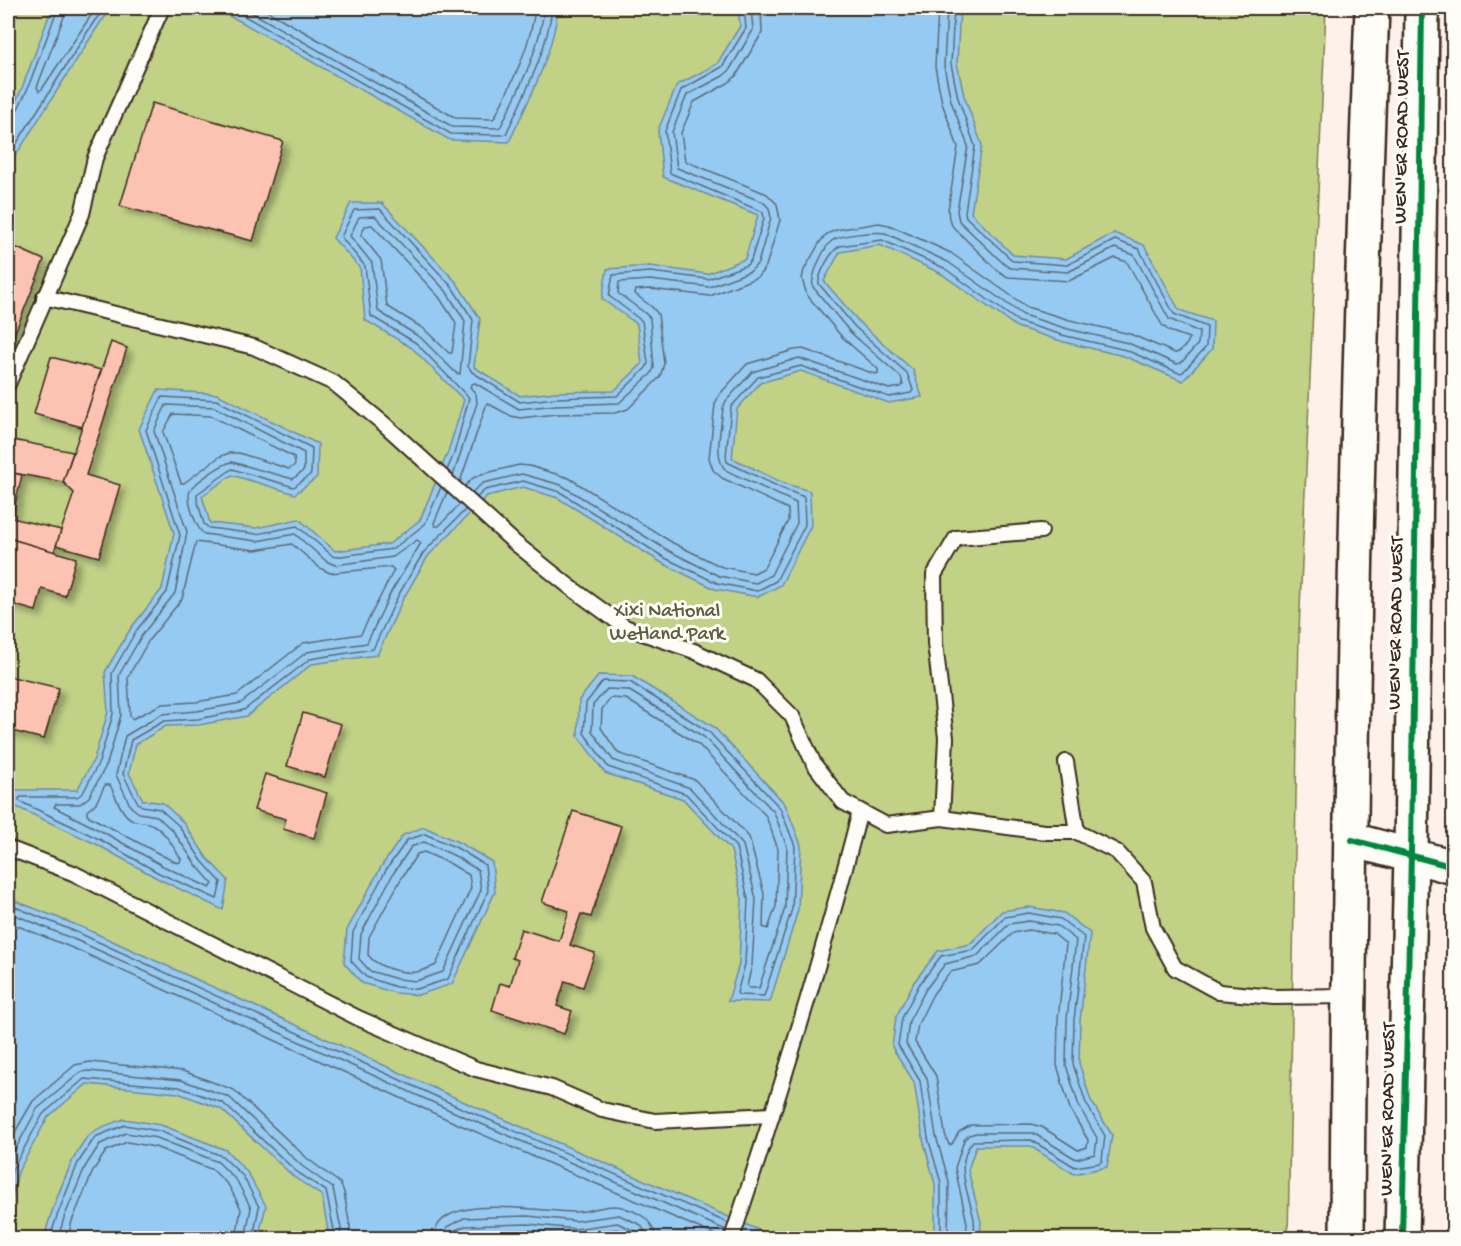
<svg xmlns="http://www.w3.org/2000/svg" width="1461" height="1246" font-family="'Gochi Hand',sans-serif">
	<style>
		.green { fill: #c1d186; stroke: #7e7e52; stroke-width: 1.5 }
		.water { fill: #95caf3; stroke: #718a9e; stroke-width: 1.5 }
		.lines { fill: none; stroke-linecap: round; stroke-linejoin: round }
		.shore { stroke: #5f6a73; stroke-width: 1.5 }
		.building { fill: #fcc3b2; stroke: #3b2a1e; stroke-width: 1.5; filter: url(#shadow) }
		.lane-casing { stroke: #3b2a1e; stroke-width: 18 }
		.secondary-casing { stroke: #3b2a1e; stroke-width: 38 }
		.lane { stroke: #fdfcf7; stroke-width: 14 }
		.secondary { stroke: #fdfcf7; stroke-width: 33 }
		.cycleway-casing { stroke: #fdfcf7; stroke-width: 10 }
		.cycleway { stroke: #00873e; stroke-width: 6 }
		.labels { text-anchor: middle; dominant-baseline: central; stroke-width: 6; stroke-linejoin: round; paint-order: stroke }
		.street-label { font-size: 20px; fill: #3b2a1e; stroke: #fdfcf7 }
		.park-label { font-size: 20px; fill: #635c3d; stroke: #fdfcf7 }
	</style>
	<defs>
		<filter id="shadow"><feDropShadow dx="5.5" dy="5.5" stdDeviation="3" flood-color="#0004"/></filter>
	</defs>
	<rect width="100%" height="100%" fill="#fdf1e9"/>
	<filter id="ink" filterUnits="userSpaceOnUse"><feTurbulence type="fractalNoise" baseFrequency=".0167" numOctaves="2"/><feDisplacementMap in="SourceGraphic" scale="12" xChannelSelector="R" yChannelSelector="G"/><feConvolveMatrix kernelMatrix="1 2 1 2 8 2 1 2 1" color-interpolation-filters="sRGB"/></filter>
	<g filter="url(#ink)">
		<polygon class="green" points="8,8 1326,8 1299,631 1288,1238 8,1238"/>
		<g class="water">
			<polygon points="52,8 113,8 100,23 12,161 8,172 8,118 22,88"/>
			<path d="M208 8H558C553 55 529 99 509 142L450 140 238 20Z"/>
			<polygon points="738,8 960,8 957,63 964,96 982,145 971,213 1013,255 1066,259 1114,233 1144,245 1179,310 1213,321 1212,349 1183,381 1124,356 1064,342 1017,327 940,273 880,245 840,252 824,281 859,322 913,370 922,397 889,403 801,371 760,383 737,409 732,458 783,483 810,491 811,525 781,585 758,597 715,589 662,563 558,498 523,487 487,496 428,556 403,599 377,655 312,664 247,716 199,725 166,726 136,744 129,773 143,800 163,803 183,822 207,858 228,880 223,910 157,878 96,844 8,803 8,790 77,790 94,759 108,712 105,672 131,628 162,589 174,533 139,429 158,390 217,394 318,444 317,477 295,494 232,475 202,496 210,523 256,528 299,519 335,551 389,544 420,520 448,452 464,400 412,348 365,320 360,268 333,238 351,203 382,203 457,283 480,319 474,367 520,396 555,392 614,391 642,364 637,324 602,299 607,269 650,266 707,274 745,259 758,215 663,177 658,130 677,85 717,64 740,26"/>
			<polygon points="599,675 632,676 714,727 785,804 801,845 798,910 770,1002 728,1001 739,964 742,899 731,850 683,799 605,773 578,736 579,700"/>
			<polygon points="424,827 460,843 492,862 495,892 452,984 418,995 395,993 362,983 344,963 347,930 381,867 403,835"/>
			<polygon points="8,898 84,928 460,1100 777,1238 638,1238 617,1229 575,1235 528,1230 465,1232 451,1238 325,1238 328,1231 322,1196 294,1177 221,1109 178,1093 87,1084 48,1117 18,1172 8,1213"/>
			<polygon points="1029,907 1064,913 1090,933 1080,1021 1079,1063 1091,1101 1112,1135 1107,1167 1074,1174 1030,1146 976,1146 968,1170 981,1222 980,1238 935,1238 935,1184 923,1139 914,1082 892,1047 896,1017 914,982 938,951 970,944 1002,911"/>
			<path d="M124 1119 161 1125 226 1150 247 1172 266 1206 258 1238H44C50 1215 74 1144 93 1132 102 1126 114 1123 124 1119Z"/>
		</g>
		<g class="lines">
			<g class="shore">
				<polyline points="66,8 65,14 37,87 39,91 42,89 96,8"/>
				<path d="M224 8 241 14 451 134 503 135 506 134C525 93 547 52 552 8"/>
				<path d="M244 8 453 127 498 128 501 126C519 89 540 50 544 8"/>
				<path d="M262 8 456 118 493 119 495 117C512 82 531 46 535 8"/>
				<polyline points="8,118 15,115 27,90 58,8"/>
				<polyline points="8,157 95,20 106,8"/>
				<polygon points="375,216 446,291 465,321 460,374 456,373 421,338 378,311 372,263 350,236 359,217"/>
				<polygon points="372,225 439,297 456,323 452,353 449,353 424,329 387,306 381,260 361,235 365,226"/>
				<path d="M166 405 214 407 304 453V470L293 479 232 462C223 463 194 483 190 491 186 500 196 528 204 534L257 541 295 534 326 561 335 565 393 557 417 540 421 543 391 592 367 643 307 652 241 703 197 711 162 714 125 736 116 775 131 807 139 813 157 816 173 831 197 866 213 884 210 888 163 866 103 832 54 807 56 804H80L89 797 107 764 121 715 119 675 142 635 175 593 187 532 154 431Z"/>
				<polygon points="173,414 211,416 294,457 295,465 289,469 239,453 229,453 219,457 184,483 181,483 163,432"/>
				<polyline points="447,470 454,454 469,398 416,343 371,316 365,266 341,237 354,210 380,209 452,287 473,320 468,366 472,372 520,402 555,398 617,396 646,368 648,363 642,321 609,296 613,275 650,272 708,279 747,265 751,260 764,218 763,212 670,173 665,131 681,90 722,67 746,28 744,8"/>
				<polyline points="453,476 477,403 476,394 470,387 472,384 475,383 519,409 556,405 619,403 651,374 654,368 650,318 645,313 618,293 619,282 650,280 709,287 751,271 758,263 771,218 769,208 763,202 677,168 672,132 687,95 723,76 729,71 753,30 751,8"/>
				<polyline points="460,482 487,403 511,416 520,418 556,414 615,413 628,409 660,377 664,364 658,314 652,307 635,294 636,290 650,289 710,296 758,277 766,266 780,220 777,204 767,194 685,161 681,133 694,102 728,83 736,76 762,33 761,8"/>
				<path d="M465 486 473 478 482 474 519 465 530 466 569 478 673 543 722 567 754 573 764 568 788 521V509L722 478 713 470 709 458 715 404 719 395 747 364 794 350 803 349 875 374 878 373V369L842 337 807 295 802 279 804 270 820 242 827 234 836 230 879 223 889 225 951 253 1027 307 1070 320 1130 334 1175 353C1180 353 1189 343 1189 338L1169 331 1162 325 1127 262 1115 258 1069 281 1008 277 998 271 953 227 949 219 948 210 958 147 942 103 935 67 938 8"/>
				<polyline points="441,487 425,524 393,549 334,557 297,526 257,534 209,528 204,524 197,499 197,494 232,469 294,487 311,474 312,448 216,400 162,397 146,430 180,535 167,592 136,631 112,673 113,714 99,762 83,793 77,797 22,797 19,798 19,801 99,839 159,873 217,899 221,882 202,861 179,826 160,809 142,806 138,803 123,774 131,740 164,721 198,719 244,710 310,659 373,649 398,596 423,553 466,509"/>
				<polyline points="447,492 434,523 435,526 439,526 460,504"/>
				<path d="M472 492 483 483 522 474 561 485 669 551 719 576 756 583 771 575 797 523 796 503 727 471C712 460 722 425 723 408L726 401 752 372 799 358 889 389 901 387 903 385 901 377 850 332 813 287C810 277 824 246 833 240 841 235 876 231 885 233L948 262 1023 315 1068 329 1128 343 1177 364 1181 363 1198 344 1199 332 1169 319 1134 255 1115 248 1068 272 1010 268 1004 264 959 221 957 211 968 146 951 101 944 66 947 8"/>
				<path d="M477 497 485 490 523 481 560 492 665 558 717 583 757 591 776 581 805 525 804 497 781 488 727 462 726 456 731 407 758 377 801 366 889 397 911 393 913 390 907 373 855 327 819 284C818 274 831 251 840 246L882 240 944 268 1019 322 1066 336 1126 350 1179 373 1183 372 1206 347 1207 327 1174 314 1139 249 1115 240 1067 265 1013 261 966 217 965 212 975 146 958 98 951 64 954 8"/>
				<polygon points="196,542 255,550 292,544 320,568 330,573 391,567 394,570 361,634 303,643 237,695 196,702 162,704 132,719 130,716 128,677 149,640 182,599"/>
				<polygon points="603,681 630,682 709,732 780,808 795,846 792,909 764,996 739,995 737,993 745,964 748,899 736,847 686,794 608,767 584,733 586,703"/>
				<polygon points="607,689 628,690 704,737 774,812 787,847 785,908 759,988 749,988 747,986 752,965 756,899 743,845 690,788 613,760 592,731 593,705"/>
				<polygon points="611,698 626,699 699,745 766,816 778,849 776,906 768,929 763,927 764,894 749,837 695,780 618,753 601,728 602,709"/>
				<path d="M105 785H110C115 795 119 807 126 815 134 824 144 820 153 825 165 831 174 848 181 859L180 862 177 863 167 858 87 815V811L96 803Z"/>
				<polygon points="425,834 457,848 485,865 488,891 448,979 417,989 396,987 366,977 351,961 353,932 386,870 407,840"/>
				<polygon points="424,842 453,855 478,870 481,890 443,972 416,981 397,979 370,971 359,959 361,934 393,874 411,847"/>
				<path d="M424 852 449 863 469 875 471 888 436 965C430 968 423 970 417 972 401 974 377 967 368 955L369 937 401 879 417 854Z"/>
				<polyline points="8,904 81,934 457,1106 728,1223"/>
				<polyline points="8,912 78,941 454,1112 726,1230"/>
				<polyline points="8,922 75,949 451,1121 722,1238"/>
				<polygon points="1029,930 1054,934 1066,944 1058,1019 1057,1065 1070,1109 1088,1140 1087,1147 1078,1150 1042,1127 1031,1124 971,1125 959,1132 952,1144 949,1145 945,1134 936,1076 915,1042 918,1024 933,994 950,972 980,965 1013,933"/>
				<polyline points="8,1144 33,1101 75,1065 90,1062 183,1071 234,1090 308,1159 340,1183 344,1192 350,1227 349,1238"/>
				<polyline points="8,1163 37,1109 81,1072 89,1071 181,1080 229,1097 302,1166 333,1188 341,1229 339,1238"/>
				<polyline points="8,1188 12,1170 43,1114 84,1079 179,1087 223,1103 297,1172 326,1191 334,1230 331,1238"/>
				<polyline points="50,1238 57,1216 78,1163 95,1137 125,1125 159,1131 222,1156 243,1176 259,1207 253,1238"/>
				<polyline points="58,1238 64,1218 85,1167 100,1144 126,1133 157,1138 218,1162 237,1181 251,1208 245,1238"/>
				<polyline points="68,1238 72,1221 93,1171 106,1151 127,1142 155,1147 213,1170 229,1186 241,1209 236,1238"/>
				<path d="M434 1238C436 1189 544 1213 575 1212 591 1212 610 1202 625 1208 641 1213 654 1221 655 1238"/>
				<polyline points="443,1238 447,1227 464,1218 528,1216 575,1221 619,1215 641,1225 645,1232 646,1238"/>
				<polyline points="451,1238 453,1231 465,1226 528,1224 575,1229 617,1223 635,1231 638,1238"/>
				<path d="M941 1238V1183L928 1138 920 1081 898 1045 902 1018 919 985 941 956 973 950 1005 917 1029 913 1061 919 1084 937 1074 1020 1073 1064 1086 1103 1105 1136 1102 1160 1100 1163 1075 1167 1031 1140 973 1141C953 1164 969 1194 974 1219 975 1226 974 1232 974 1238"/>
				<polyline points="948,1238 949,1182 936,1136 927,1078 906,1044 909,1021 926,989 945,964 977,956 1009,924 1029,921 1058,926 1076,940 1067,1019 1066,1065 1079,1106 1097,1138 1095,1154 1076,1159 1033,1133 976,1133 969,1135 964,1140 955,1168 967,1223 966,1238"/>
			</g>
		</g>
		<g class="building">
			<polygon points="152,103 283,141 253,241 120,206"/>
			<polygon points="8,244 44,260 8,350"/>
			<polygon points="111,342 127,348 86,475 120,485 99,557 56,545 74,493 63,482"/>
			<polygon points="51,357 101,370 82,427 34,414"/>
			<polygon points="8,439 73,452 63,482 8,472"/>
			<polygon points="8,472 22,475 12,518 61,530 54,552 8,538"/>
			<polygon points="8,538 76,558 65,596 42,589 36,611 8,603"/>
			<polygon points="8,676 59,688 44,739 8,730"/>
			<polygon points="303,713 341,724 325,777 287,766"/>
			<polygon points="265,774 327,793 314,838 283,829 286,819 254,810"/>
			<polygon points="573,811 621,826 591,917 581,914 570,945 595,953 583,987 565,981 557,1006 572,1011 564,1034 492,1010 500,983 510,986 518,960 512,958 521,929 559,941 569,911 542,902"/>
		</g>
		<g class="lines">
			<g class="lane-casing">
				<g id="lane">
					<polyline points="44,297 254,347 334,383 384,424 515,543 570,587 625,627 694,651 756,680 792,716 814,764 843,802 886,825 942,818 1044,832 1077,832 1117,852 1144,882 1153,928 1175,968 1219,992 1274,997 1348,996"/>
					<polyline points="8,384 82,214 95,158 162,8"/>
					<polyline points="1066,762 1077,832"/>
					<polyline points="942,818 946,738 935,643 934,575 956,538 1041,531"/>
					<polyline points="8,848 73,873 358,1018 476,1069 552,1088 602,1110 655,1121 772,1115"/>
					<path d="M732 1238C779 1097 823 955 860 811"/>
				</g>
			</g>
			<g class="secondary-casing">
				<g id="secondary">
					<polyline points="1352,840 1454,867"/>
					<path d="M1347 1238C1349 828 1356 418 1372 8"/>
					<polyline points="1402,1238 1411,855 1422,8"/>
				</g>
			</g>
			<use href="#lane" class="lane"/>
			<use href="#secondary" class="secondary"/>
			<g class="cycleway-casing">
				<g id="cycleway">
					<polyline points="1352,840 1454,867"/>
					<polyline points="1402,1238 1411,855 1422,8"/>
				</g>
			</g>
			<use href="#cycleway" class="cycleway"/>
		</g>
	</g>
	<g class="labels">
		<g class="street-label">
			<text transform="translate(1403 137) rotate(-89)">WEN'ER ROAD WEST</text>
			<text transform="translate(1397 623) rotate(-89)">WEN'ER ROAD WEST</text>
			<text transform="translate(1389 1109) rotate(-89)">WEN'ER ROAD WEST</text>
		</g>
		<g class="park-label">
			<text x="667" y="612">Xixi National<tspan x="667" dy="23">Wetland Park</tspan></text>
		</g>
	</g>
	<rect width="1461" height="1246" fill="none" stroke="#fdfcf7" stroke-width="30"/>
	<rect x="15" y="15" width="1431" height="1216" fill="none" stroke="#3b2a1e" stroke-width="2" filter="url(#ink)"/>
</svg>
